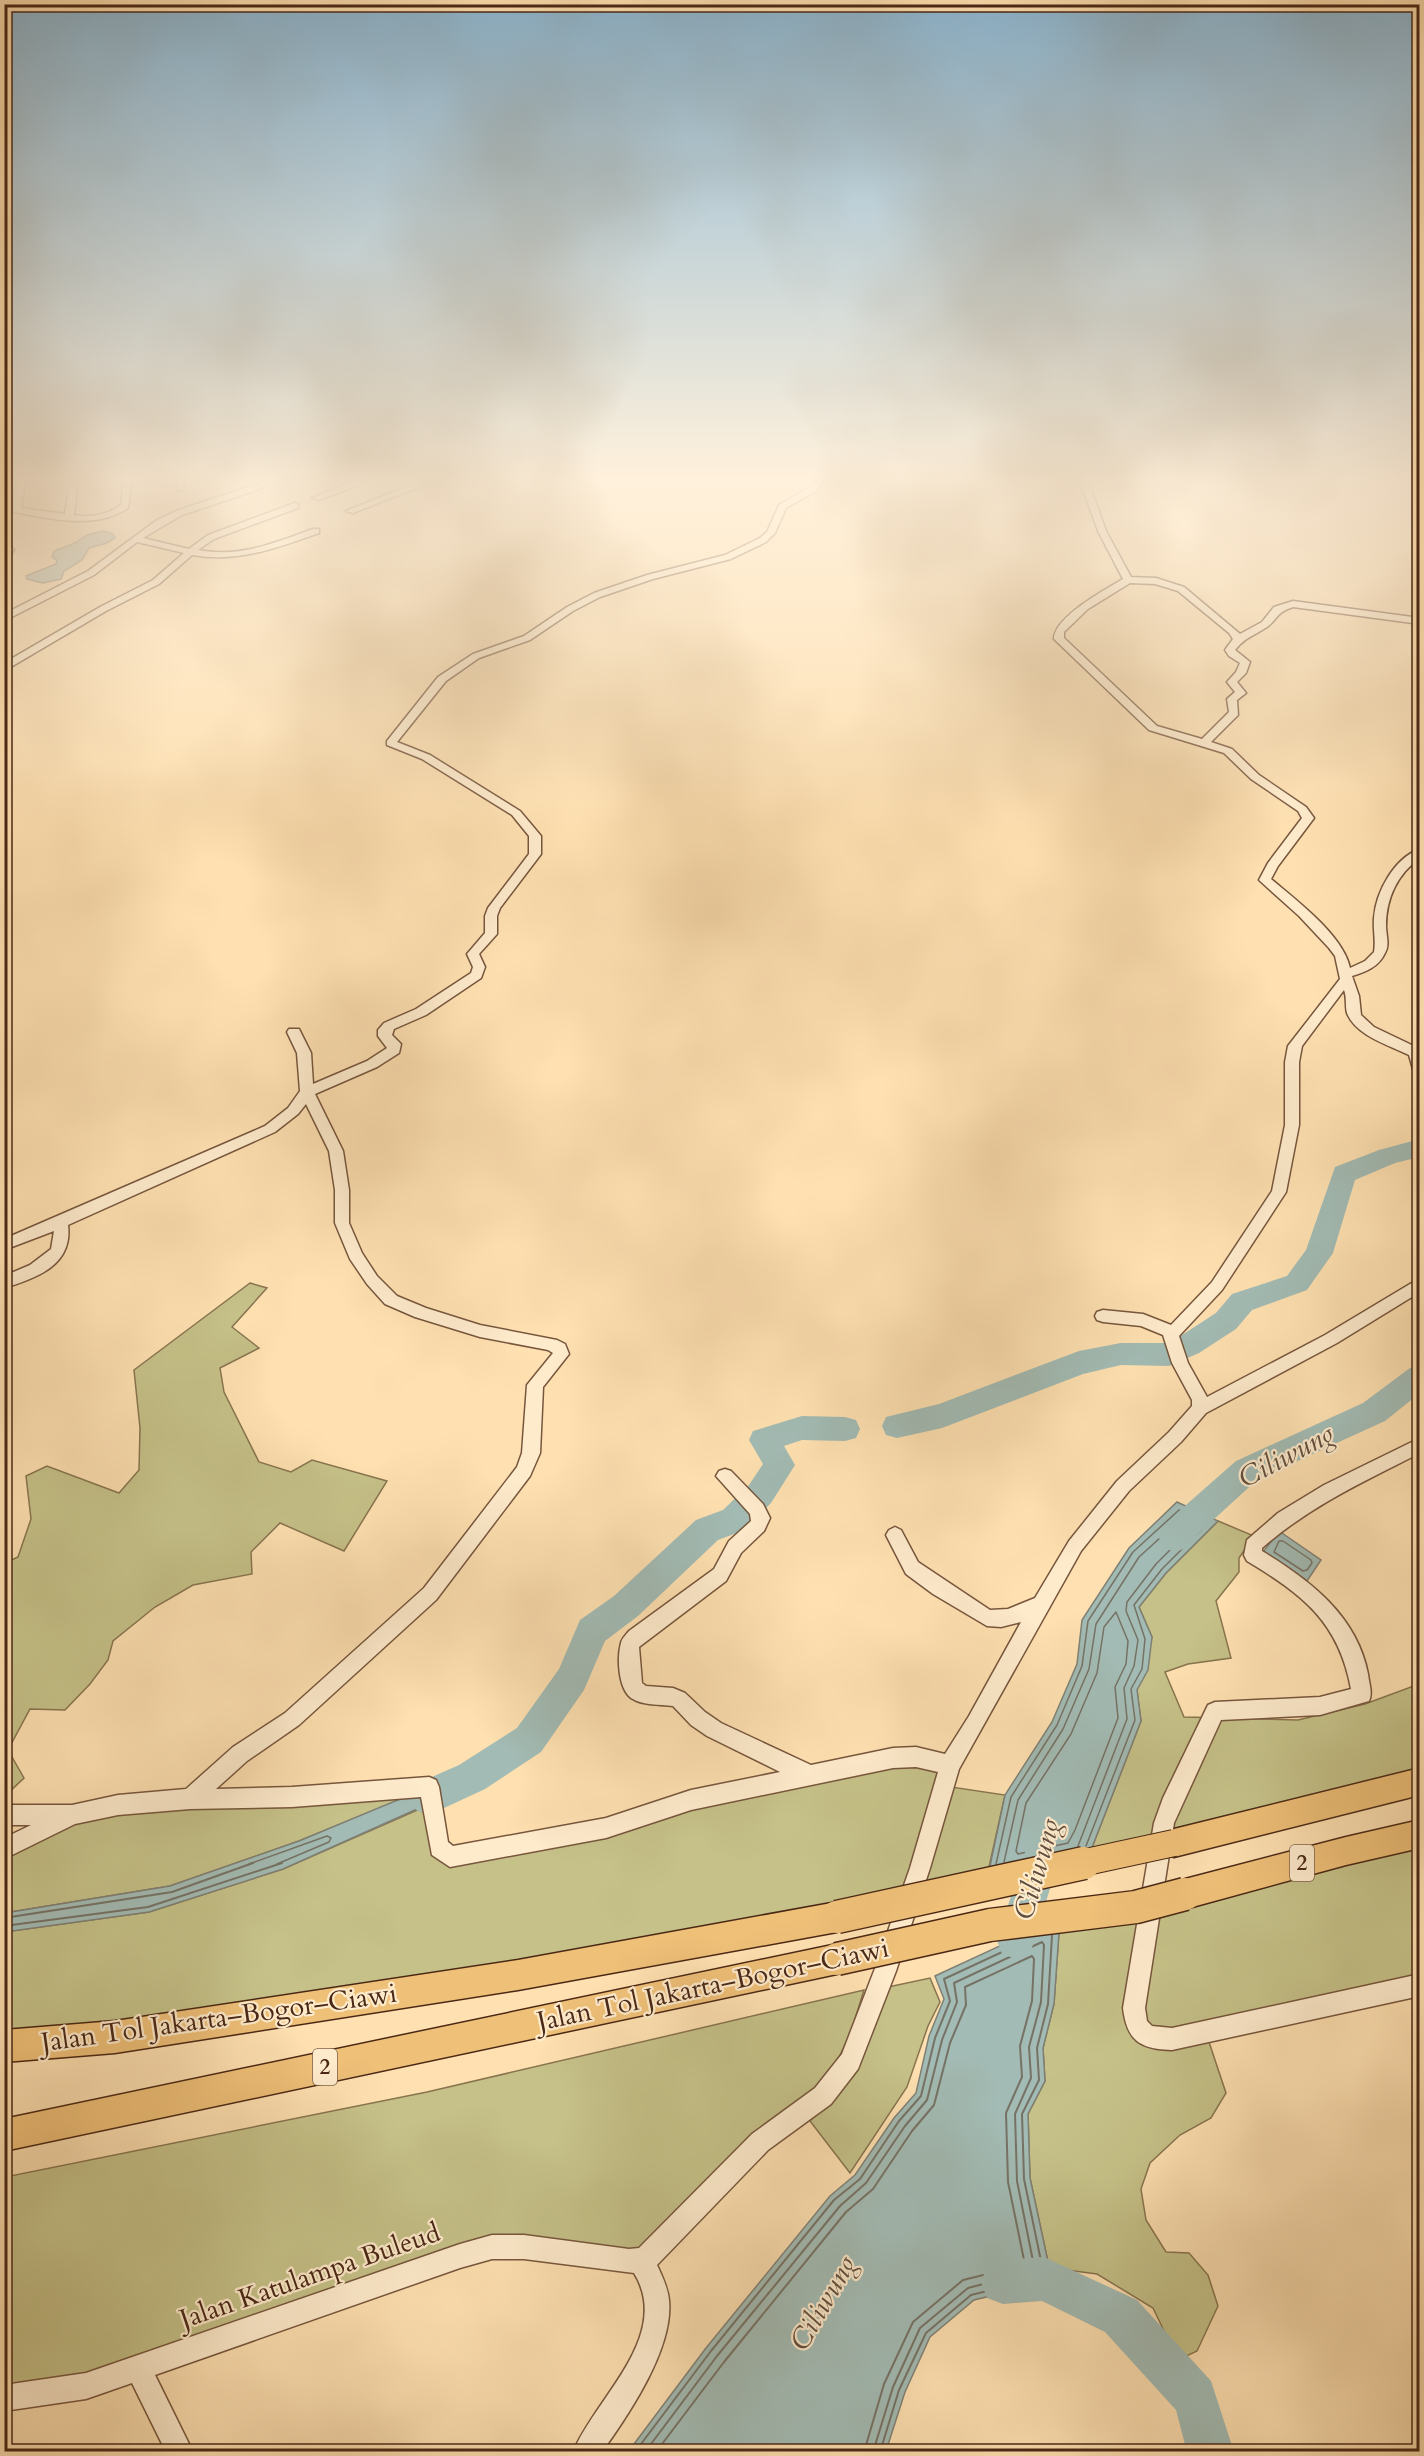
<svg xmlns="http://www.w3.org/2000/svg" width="1424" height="2456" font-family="Cardo,serif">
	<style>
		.green { fill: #c5c188; stroke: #88744f; stroke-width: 1.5 }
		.water { fill: #a2bbb4; stroke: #7f8075; stroke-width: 1.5 }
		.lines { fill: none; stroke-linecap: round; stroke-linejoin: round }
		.shore-far1 { stroke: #767265; stroke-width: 1.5 }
		.shore { stroke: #767265; stroke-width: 2 }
		.river { fill: #a2bbb4; fill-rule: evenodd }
		.minor-casing { stroke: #77563d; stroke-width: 3 }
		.highway-casing { stroke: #4a2816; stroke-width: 3 }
		.minor { fill: #feebcc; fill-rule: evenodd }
		.highway { fill: #efc078; fill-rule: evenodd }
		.highway-bridge-far1-casing { stroke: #4a2816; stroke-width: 28; stroke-linecap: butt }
		.highway-bridge-casing { stroke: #4a2816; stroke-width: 35; stroke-linecap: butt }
		.highway-bridge-far1 { stroke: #efc078; stroke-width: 26 }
		.highway-bridge { stroke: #efc078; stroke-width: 32 }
		.labels { text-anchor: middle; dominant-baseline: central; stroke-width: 4.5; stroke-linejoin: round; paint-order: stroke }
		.shield { fill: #feebcc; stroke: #80624d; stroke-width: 1.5 }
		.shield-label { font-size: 21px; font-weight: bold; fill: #4a2816 }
		.near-street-label { font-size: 27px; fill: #4a2816; stroke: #feebcc }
		.near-water-label { font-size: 28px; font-style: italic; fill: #604d3e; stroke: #feebcc }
	</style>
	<rect width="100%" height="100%" fill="#fee0b1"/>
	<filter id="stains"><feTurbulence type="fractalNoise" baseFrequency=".00333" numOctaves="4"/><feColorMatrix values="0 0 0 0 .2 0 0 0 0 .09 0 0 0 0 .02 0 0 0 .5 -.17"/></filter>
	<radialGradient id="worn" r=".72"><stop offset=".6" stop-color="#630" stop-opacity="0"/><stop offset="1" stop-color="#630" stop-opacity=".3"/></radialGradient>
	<g class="green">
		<polygon points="250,1283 267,1288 232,1327 259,1348 220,1368 224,1392 259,1462 291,1472 312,1460 387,1481 344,1551 280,1523 251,1552 252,1574 193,1585 155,1607 113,1641 108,1660 90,1684 65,1710 30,1709 8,1750 24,1778 5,1796 5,1563 18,1557 31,1519 26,1476 47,1466 119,1493 139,1470 140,1428 134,1370"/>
		<polygon points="1218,1521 1254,1536 1239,1558 1239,1572 1216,1601 1231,1658 1188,1664 1165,1672 1184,1717 1298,1720 1365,1704 1419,1684 1419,1768 1086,1863 1141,1721 1137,1690 1152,1637 1139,1607 1166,1573"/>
		<polygon points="950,1765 944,1786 1005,1795 985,1885 5,2047 4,1932 149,1912 283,1869 431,1804 450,1856 850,1768"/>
		<polygon points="425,1790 299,1841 170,1886 5,1913 5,1849 73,1814"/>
		<polygon points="1419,1832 1419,1985 1206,2033 1226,2093 1211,2118 1180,2135 1150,2163 1141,2189 1146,2220 1166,2252 1189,2253 1208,2275 1218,2306 1197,2351 1178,2360 1153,2308 1097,2274 1059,2269 1048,2262 1030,2178 1028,2114 1045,2081 1043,2048 1054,2004 1060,1918"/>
		<polygon points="930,1978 940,2002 928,2026 907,2087 850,2173 810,2121 843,2084 879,1989"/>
		<polygon points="864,1990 850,2035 824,2087 654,2268 505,2247 5,2398 5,2177 427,2092"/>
	</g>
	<g class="water">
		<polygon points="103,531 113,534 115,538 107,543 89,548 82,560 64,571 61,579 43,583 27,579 26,576 56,564 57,560 52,557 54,551 75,543 87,535"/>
		<polygon points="1177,1502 1218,1521 1166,1573 1139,1607 1152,1637 1148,1670 1137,1690 1141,1721 1086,1863 986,1885 1005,1795 1052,1722 1077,1664 1082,1620 1129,1548"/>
		<polygon points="1279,1531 1321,1560 1307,1581 1263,1552"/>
		<polygon points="453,1777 462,1778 464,1788 283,1869 149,1912 5,1932 5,1913 170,1886 299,1841"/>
		<polygon points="1060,1918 1054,2004 1043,2048 1045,2081 1028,2114 1030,2178 1048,2262 1036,2285 974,2300 930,2337 905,2392 886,2451 628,2452 706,2348 830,2196 855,2175 894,2118 916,2093 929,2036 944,1999 935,1976"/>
	</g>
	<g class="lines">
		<g class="shore-far1">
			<polygon points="1279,1541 1283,1541 1311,1560 1312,1563 1307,1570 1303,1571 1274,1552"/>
			<polygon points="1116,1612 1128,1641 1126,1664 1115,1687 1118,1718 1075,1830 1068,1843 1018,1854 1016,1851 1026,1803 1071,1734 1097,1673 1104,1627"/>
			<polyline points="1004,1862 1018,1800 1063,1729 1089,1669 1096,1624 1139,1557 1181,1519 1192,1524 1192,1528 1156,1564 1127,1602 1126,1611 1138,1640 1134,1666 1124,1688 1127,1719 1078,1846"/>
			<polyline points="249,1864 327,1836 331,1838 329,1842 277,1864"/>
			<polyline points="996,1864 1011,1797 1057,1725 1082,1666 1088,1621 1133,1552 1179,1510 1204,1521 1206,1525 1162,1569 1134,1605 1145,1639 1142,1669 1131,1689 1135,1720 1086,1846"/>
		</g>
		<g class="shore">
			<polyline points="4,1918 172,1892 253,1863"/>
			<polyline points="4,1926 148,1907 282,1863"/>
			<polyline points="635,2452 711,2351 834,2200 860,2179 899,2121 921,2096 935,2038 950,2001 944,1979 1032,1938"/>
			<polyline points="645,2452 717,2356 840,2206 866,2183 905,2126 927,2100 942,2040 957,2002 954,1983 1042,1942 1044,1945 1041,2002 1029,2047 1031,2078 1015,2114 1017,2181 1033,2261 1026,2273 968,2288 920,2328 893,2387 873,2452"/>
			<polyline points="656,2452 724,2362 846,2212 873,2189 912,2131 934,2105 950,2043 966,2005 965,1987 1032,1956 1034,1959 1032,2001 1020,2046 1022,2077 1006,2113 1008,2182 1024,2260 1020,2266 963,2280 913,2322 884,2384 864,2452"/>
			<polyline points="880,2452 899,2390 926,2333 971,2295 1032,2280 1041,2261 1024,2179 1022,2114 1039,2080 1037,2048 1048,2004 1052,1935"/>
		</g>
		<g class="river">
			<polygon points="1420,1139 1420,1157 1395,1163 1355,1180 1333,1253 1307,1290 1252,1310 1236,1329 1199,1353 1169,1366 1121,1365 1083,1374 942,1428 897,1438 886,1435 882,1426 886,1417 939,1404 1079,1351 1121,1343 1166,1343 1179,1337 1216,1313 1232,1294 1287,1276 1306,1250 1335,1167 1379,1150"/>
			<polygon points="1420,1364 1420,1393 1385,1421 1258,1479 1200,1532 1186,1548 1175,1552 1164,1548 1159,1538 1164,1528 1178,1512 1236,1461 1363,1403 1410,1368"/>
			<polygon points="802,1416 845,1417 856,1420 860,1429 856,1438 845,1441 802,1440 784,1446 795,1465 771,1503 745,1530 718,1540 638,1616 605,1641 584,1690 541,1752 485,1789 429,1815 416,1810 411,1797 416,1784 459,1765 517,1728 559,1669 580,1620 614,1596 696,1520 723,1510 749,1485 763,1464 749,1440 753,1431"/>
			<polygon points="1041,1837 1054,1843 1060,1856 1030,1954 1016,1959 1002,1954 997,1940 1028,1843"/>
			<polygon points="1044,2257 1137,2300 1211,2381 1234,2452 1187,2452 1176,2410 1105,2332 1042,2301 1003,2304 987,2298 981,2282 987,2266 1003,2260"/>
		</g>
		<g class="minor-casing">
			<g id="minor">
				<path d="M17 481H25L21 508 65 514 70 481H78L74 515C90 518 107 515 121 505L124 481H132L128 508C96 530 50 519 14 512L12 507Z"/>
				<polygon points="177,481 185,481 183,490 177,490"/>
				<polygon points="284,481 294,481 288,484"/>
				<polygon points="356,481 369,481 319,500 312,498"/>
				<polygon points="421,481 434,481 353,513 346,511"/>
				<path d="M815 481H824L816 491 786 508 775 533 766 542 731 559 653 579 600 597 573 611 530 640 479 658 446 681 397 742 430 755 520 811 541 836V854L500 908 497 916V934L479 954 485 967 481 978 426 1015 394 1029 392 1035 401 1044 399 1053 377 1067 315 1094 343 1151 349 1190V1223L362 1253 377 1276 397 1296 426 1308 480 1325 557 1340 565 1344 569 1354 543 1387 540 1453 530 1476 436 1600 299 1725 247 1761 216 1789 292 1787 429 1777 436 1780 439 1787 448 1842 453 1846 606 1818 691 1790 780 1772 707 1736 691 1725 673 1706C659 1704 643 1706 631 1698 618 1688 617 1657 621 1643 622 1638 626 1635 629 1631L714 1569 729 1541 751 1521 750 1514 716 1476 719 1471 725 1469 731 1471 763 1504 770 1518 764 1531 741 1553 726 1581 639 1647 642 1683 646 1686 673 1688 685 1693 705 1712 721 1723 811 1765 893 1748 916 1747 945 1754 969 1716 1021 1622 1001 1627 987 1626 933 1594 906 1574 886 1535 889 1530 895 1527 901 1530 918 1562 990 1610 1008 1609 1035 1598 1069 1541 1117 1481 1169 1432 1192 1406V1400L1172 1363 1163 1335 1141 1326 1103 1322 1097 1320 1095 1316 1097 1312 1103 1310 1143 1314 1171 1325 1212 1282 1272 1191 1285 1125V1062L1288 1046 1340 979 1335 956 1329 948 1299 916 1259 880 1268 863 1302 818 1298 811 1251 779 1224 753 1149 730 1054 639C1054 617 1105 590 1123 579L1098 531 1080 481H1088L1106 531 1131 577 1156 578 1184 587 1240 634 1262 622 1274 607 1293 601 1420 618V624L1293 607C1275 613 1279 618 1267 627 1255 635 1244 638 1235 650L1250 662 1246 673 1237 682 1246 693 1237 700 1238 715 1211 742 1232 749 1259 775 1306 807 1314 818 1278 866 1271 879C1297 901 1343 935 1350 968L1365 961 1374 952C1376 941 1373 930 1374 918 1376 892 1394 858 1420 849V858C1397 874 1386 899 1386 926 1386 935 1390 945 1385 953 1379 967 1365 972 1352 976L1359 996 1361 1015 1374 1027 1420 1049V1073L1413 1069 1409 1055C1389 1045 1356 1036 1347 1013 1345 1006 1347 998 1344 990L1302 1046 1299 1062V1125L1286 1192 1222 1290 1179 1336 1188 1363 1207 1397 1325 1335 1420 1278V1292L1337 1343 1206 1413 1181 1442 1129 1491 1081 1551 959 1769 930 1868 896 1971 858 2069 831 2104 768 2150 657 2265C662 2276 668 2288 669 2300 674 2348 629 2414 602 2452H573C595 2398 673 2336 634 2273L524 2259H492L460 2268 155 2375 193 2452H166L132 2383 86 2399 4 2411V2385L86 2373 460 2244 492 2235H524L629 2249 639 2248 752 2134 815 2088 842 2054 874 1971 910 1868 938 1772 916 1767 893 1768 691 1810 606 1838 450 1867 432 1855 421 1797 292 1807 190 1809 118 1815 75 1824 4 1859V1838L31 1825H4V1805H72L118 1795 186 1789 233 1747 285 1713 424 1588 517 1467 522 1453 527 1385 553 1353 548 1350 480 1337 415 1317 385 1304 367 1284 350 1259 335 1223V1190L329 1151 306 1104 298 1114 275 1132 68 1225C73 1265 37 1278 4 1288V1276L30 1265 51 1249 54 1231 4 1250V1239L265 1126 288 1108 300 1091 297 1053 287 1032 289 1029H299L311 1053 313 1084 367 1061 387 1048 378 1036V1030L384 1023 416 1009 471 973 473 967 467 954 485 933V916L488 908 529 854V836L512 815 422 759 387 745V741L438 677 473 654 524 636 567 607 594 593 647 575 725 555 760 538 767 532 779 505 810 487ZM1130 583 1155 584 1178 591 1229 633 1233 639 1225 650 1229 656 1240 663 1236 672 1227 682 1235 692 1227 699 1229 712 1202 739 1157 726 1064 638V632L1088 609Z"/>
				<path d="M257 484 261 487 260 489 182 515 143 538 189 549 208 535 295 503 298 504V508L214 539 198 550C240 558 274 543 313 529H319V533C276 548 239 563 192 555L159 584 106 611 4 671V663L100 607 153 580 184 553 137 542 94 575 4 621V614L88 571 157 520 176 511Z"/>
				<polygon points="7,542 14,550 4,564 4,543"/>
				<path d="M1420 1438V1453C1363 1482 1310 1506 1262 1548V1551C1310 1580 1357 1616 1368 1674 1369 1684 1373 1693 1369 1701L1320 1715 1221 1720 1174 1823 1145 2008 1147 2021 1152 2026 1172 2028 1420 1974V1996L1172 2050C1140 2049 1127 2041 1123 2008L1154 1823 1163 1798 1208 1705 1215 1702 1320 1697 1351 1689C1339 1622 1302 1594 1247 1561L1244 1555 1247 1540 1278 1513 1324 1485Z"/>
			</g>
		</g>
		<g class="highway-casing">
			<g id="highway">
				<polygon points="1420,1768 1420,1795 1174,1857 1164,1853 1160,1843 1164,1833 1174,1829"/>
				<polygon points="1420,1820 1420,1848 1346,1865 1185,1909 1175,1904 1170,1894 1175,1884 1185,1879 1346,1837"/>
				<polygon points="837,1902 847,1907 852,1917 847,1927 837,1932 518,1990 115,2053 4,2062 4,2030 115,2021 518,1960"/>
				<polygon points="837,1944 848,1948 852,1959 848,1970 837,1974 4,2151 4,2119"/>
			</g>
		</g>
		<use href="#minor" class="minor"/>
		<use href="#highway" class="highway"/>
		<g class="highway-bridge-far1-casing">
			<polyline id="highway-bridge-far1" points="1077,1864 1174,1843"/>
		</g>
		<g class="highway-bridge-casing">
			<g id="highway-bridge">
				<polyline points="837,1917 1084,1863"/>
				<polyline points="837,1959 990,1925 1136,1907 1185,1894"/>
			</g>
		</g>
		<use href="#highway-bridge-far1" class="highway-bridge-far1"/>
		<use href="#highway-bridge" class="highway-bridge"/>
	</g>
	<linearGradient id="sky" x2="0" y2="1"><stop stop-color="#8cb7d3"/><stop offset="0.58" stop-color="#fff1dc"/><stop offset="1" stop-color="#fff1dc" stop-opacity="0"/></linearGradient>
	<rect width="1424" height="825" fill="url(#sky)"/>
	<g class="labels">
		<g class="shield">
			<rect x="1290" y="1845" width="24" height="36" rx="4.5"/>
			<rect x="313" y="2049" width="24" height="36" rx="4.5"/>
		</g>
		<g class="shield-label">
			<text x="1302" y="1863">2</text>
			<text x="325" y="2067">2</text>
		</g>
		<g class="near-street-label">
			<text transform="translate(713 1985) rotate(-12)">Jalan Tol Jakarta–Bogor–Ciawi</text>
			<text transform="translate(219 2018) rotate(-8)">Jalan Tol Jakarta–Bogor–Ciawi</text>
			<text transform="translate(310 2276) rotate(-19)">Jalan Katulampa Buleud</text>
		</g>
		<g class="near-water-label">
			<text transform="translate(1286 1456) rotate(-28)">Ciliwung</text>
			<text transform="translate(1037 1869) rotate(-74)">Ciliwung</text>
			<text transform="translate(823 2303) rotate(-60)">Ciliwung</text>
		</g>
	</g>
	<rect width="1424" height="2456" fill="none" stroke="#fee0b1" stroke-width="24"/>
	<rect x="6" y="6" width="1412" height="2444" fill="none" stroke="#4a2816" stroke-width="3"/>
	<rect x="12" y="12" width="1400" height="2432" fill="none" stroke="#4a2816" stroke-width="1.5"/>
	<rect width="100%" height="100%" filter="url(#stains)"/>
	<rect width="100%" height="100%" fill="url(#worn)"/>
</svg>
